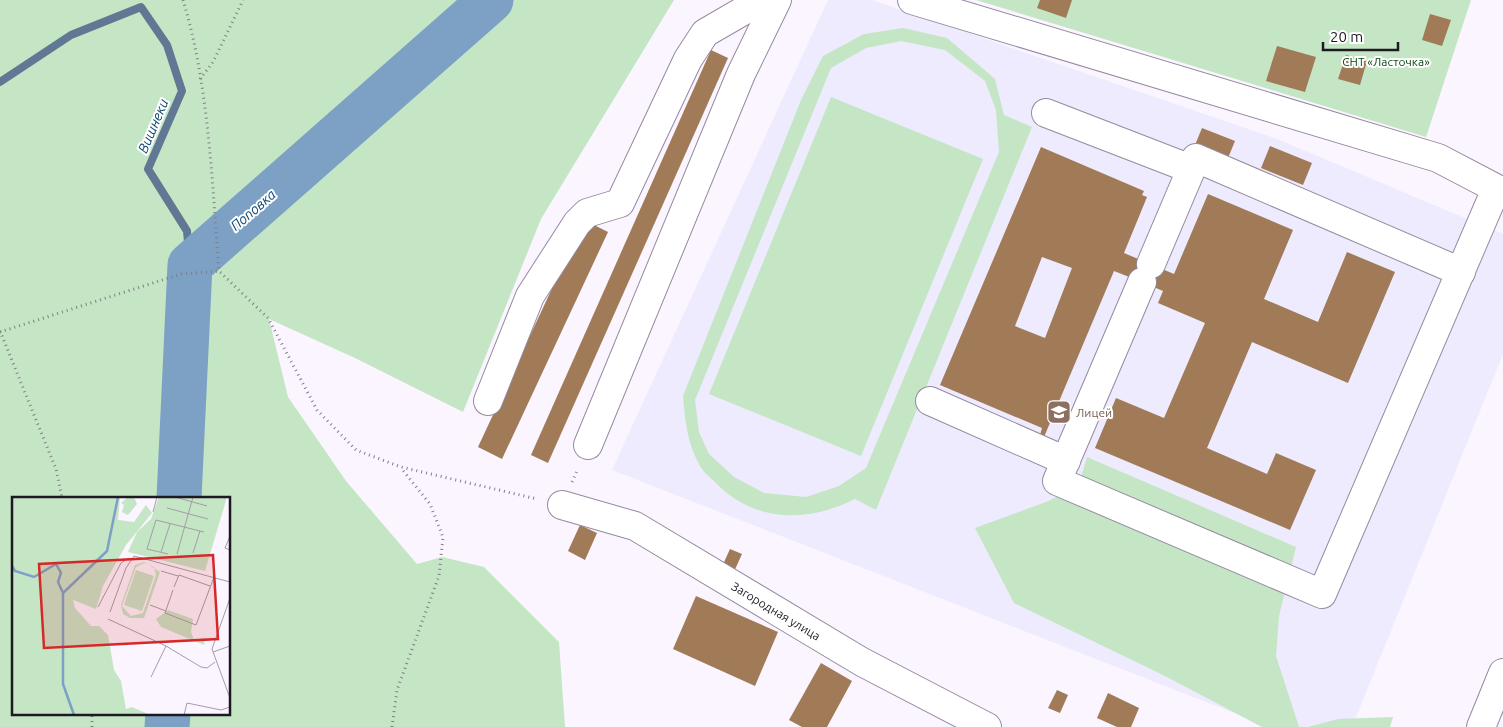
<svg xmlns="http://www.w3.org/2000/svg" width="1503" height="727" font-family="Ubuntu,sans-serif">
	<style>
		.education { fill: #edebfd }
		.green { fill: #c4e6c5; fill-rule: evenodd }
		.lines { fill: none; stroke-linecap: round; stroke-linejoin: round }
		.stream { stroke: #607894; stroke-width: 8 }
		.river { stroke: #7ca1c5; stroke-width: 45 }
		.building { fill: #a17a58; fill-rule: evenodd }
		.minor-casing { stroke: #968a9f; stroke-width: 30 }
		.path { stroke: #827d86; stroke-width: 3; stroke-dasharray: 1 4; stroke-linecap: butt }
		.minor { stroke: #fff; stroke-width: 28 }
		.labels { text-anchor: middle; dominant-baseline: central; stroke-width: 4; stroke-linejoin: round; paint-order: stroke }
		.park-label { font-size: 12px; fill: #0b4616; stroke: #fff }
		.education-label { font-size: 12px; fill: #785e54; stroke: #fff; text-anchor: start }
		.street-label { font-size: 12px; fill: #1d1821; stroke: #fff }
		.water-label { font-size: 14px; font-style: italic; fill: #094473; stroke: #fff }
		.inset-river { fill: none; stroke: #7ca1c5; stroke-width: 2.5 }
		.inset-road { fill: none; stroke: #a29da6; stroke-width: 1 }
		.view { fill: #d62828; fill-opacity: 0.15; stroke: #d62828; stroke-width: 2.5 }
		.inset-edge { fill: none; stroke: #1d1821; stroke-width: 2.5 }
	</style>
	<rect width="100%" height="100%" fill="#faf5fe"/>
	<polygon class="education" points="828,0 872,0 1277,139 1503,234 1503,354 1352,727 1270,727 612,470"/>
	<g class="green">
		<path d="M0 0H674L541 219 463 412 355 358 269 319 288 397 346 481 417 564 442 557 484 567 559 642 565 727H0ZM14 498H229V713H14Z"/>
		<polygon points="976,0 1471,0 1426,137"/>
		<path d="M903 28 947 38 995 79 1004 115 1032 127 876 510 855 499C807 523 754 523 715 482 710 477 703 472 700 466 687 443 685 420 683 396L801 100 823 56 864 34ZM901 41 945 50 985 81 996 110 999 152 866 468 839 486 806 497 764 493 734 477 709 454 699 432 695 400 831 68 866 48Z"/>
		<polygon points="831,97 983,159 861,456 709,394"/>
		<polygon points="1087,457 1296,547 1279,616 1276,656 1299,727 1262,727 1161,674 1014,603 975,528 1046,502 1078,487"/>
		<polygon points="1393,717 1390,727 1308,727 1338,719"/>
	</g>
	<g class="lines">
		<polyline class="stream" points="0,82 71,35 141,7 167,45 182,91 148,169 187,231 190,265"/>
		<g class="river">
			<polyline points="179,498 190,265 491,0"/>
			<polyline points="167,727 168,713"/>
		</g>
	</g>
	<g class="building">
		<polygon points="1040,0 1072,0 1066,18 1037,8"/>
		<polygon points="1430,14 1451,20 1442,46 1422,40"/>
		<polygon points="1277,46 1316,57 1305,92 1266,81"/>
		<polygon points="711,50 728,58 548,463 531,455"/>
		<polygon points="1346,55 1367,61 1360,85 1338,79"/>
		<polygon points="1202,128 1235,141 1228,158 1195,145"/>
		<polygon points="1270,146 1312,163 1303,185 1261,168"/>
		<path d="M1041 147 1144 191 1142 195 1147 197 1124 253 1174 274 1208 194 1293 230 1264 299 1318 322 1347 252 1395 272 1348 383 1252 342 1207 448 1267 474 1276 453 1316 470 1290 530 1095 448 1116 398 1164 418 1205 323 1158 303 1163 291 1142 282 1114 271 1044 437 1040 435 1042 428 940 385ZM1042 257 1072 268 1045 338 1015 326Z"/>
		<polygon points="584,220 608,232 502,459 478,447"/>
		<polygon points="580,525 597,533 585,560 568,551"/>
		<polygon points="730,549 742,554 732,576 720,571"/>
		<polygon points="696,596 778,632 755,686 673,649"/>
		<polygon points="821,663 852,681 827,727 802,727 789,720"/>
		<polygon points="1057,690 1068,695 1060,713 1048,708"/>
		<polygon points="1108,693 1139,708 1131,727 1117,727 1097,718"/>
	</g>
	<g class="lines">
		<g class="minor-casing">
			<g id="minor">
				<polyline points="912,0 1438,158 1503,192"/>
				<polyline points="1046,113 1191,169"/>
				<polyline points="1151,264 1196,158 1461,272"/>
				<polyline points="1142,282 1057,481 1322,594 1496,189"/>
				<polyline points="488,401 530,296 577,223 587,213 620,203 688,59 705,33 762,0"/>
				<polyline points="930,401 1066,461"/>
				<polyline points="588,445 741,74 777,0"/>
				<polyline points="562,505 635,526 862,662 987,727"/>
				<polyline points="1481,727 1503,673"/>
			</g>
		</g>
		<g class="path">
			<path d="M183 0C209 85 212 183 219 271"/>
			<polyline points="200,79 213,62 243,0"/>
			<polyline points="0,331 56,469 62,498"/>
			<polyline points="0,332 181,274 219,271 268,318 317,410 356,450 401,467 537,499"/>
			<polyline points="572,482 578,469"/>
			<polyline points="92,727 92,713"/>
			<polyline points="392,727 397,690 439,576 443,537 430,504 401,468"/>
		</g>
		<use href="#minor" class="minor"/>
	</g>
	<defs>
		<g id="school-square" transform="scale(1.25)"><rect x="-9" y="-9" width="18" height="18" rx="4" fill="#8d6e63" stroke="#fff"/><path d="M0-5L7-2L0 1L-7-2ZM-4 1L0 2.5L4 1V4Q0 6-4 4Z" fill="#fff"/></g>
	</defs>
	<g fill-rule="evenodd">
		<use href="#school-square" x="1059" y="412"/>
	</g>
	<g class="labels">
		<g class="park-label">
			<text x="1386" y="61">СНТ «Ласточка»</text>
		</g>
		<g class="education-label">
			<text x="1076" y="412">Лицей</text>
		</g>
		<g class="street-label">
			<text transform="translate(776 611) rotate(31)">Загородная улица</text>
		</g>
		<g class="water-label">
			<text transform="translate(153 126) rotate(-67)">Вишнеки</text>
			<text transform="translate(253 210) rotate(-41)">Поповка</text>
		</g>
	</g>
	<g transform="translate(12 497)">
		<rect width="218" height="218" fill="#faf5fe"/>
		<path d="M0 0H108L106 23 122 25 134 8 140 16 114 48 91 89 84 112 61 103 63 111 79 129H87L96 138 102 173 109 184 114 212 120 210 136 217H0ZM116 0H122L125 7 116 18 110 15 112 8 109 6ZM147 0H215L193 74 116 55 125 35 139 22ZM132 65 148 75 132 121H118L111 117 109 108 123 68ZM132 66 142 70 144 78 131 116 119 119 110 109 124 70ZM124 73 142 79 130 114 112 108ZM156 113 181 122 179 135 182 143 193 141 192 148 149 130 144 122Z" fill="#c4e6c5" fill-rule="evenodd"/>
		<path class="inset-river" d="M0 69 3 74 22 80 44 67 49 76 46 85 51 96M62 218 51 187V96L95 54 106 0"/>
		<path class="inset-road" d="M163 0 195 9M155 11 196 22M141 15 145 0M218 39 213 51 218 53M149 55 158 27M181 56 188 34M156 57 135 52 144 23 192 35M165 57 181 0M149 74 166 79M162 90 167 78 198 89M161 93 153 116 184 128 202 80M218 101 200 152 218 201M138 108 154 114M86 110 109 66 117 61M98 115 114 71 122 59 218 85M96 122 154 149 189 170 195 171 203 165M201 155 218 149M139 180 154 149M172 218 175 206 209 213 218 210"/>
		<path class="view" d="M201 58 206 142 32 151 27 67Z"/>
		<rect width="218" height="218" class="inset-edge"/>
	</g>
	<path d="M1323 42v8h75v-8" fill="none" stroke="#1d1821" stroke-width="2.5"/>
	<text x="1330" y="42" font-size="15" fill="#1d1821" stroke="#ffffff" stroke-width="4" paint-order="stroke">20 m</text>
</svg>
